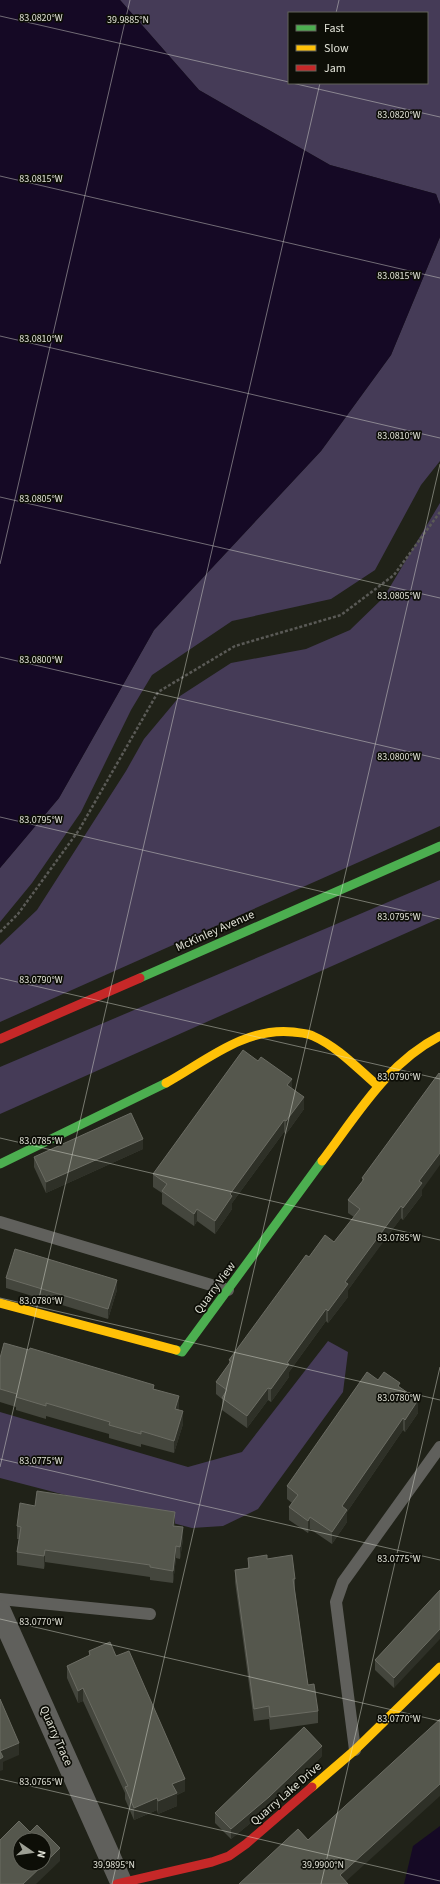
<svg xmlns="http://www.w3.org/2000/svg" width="440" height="1884" font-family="'Source Sans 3',sans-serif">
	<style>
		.green { fill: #453b57; fill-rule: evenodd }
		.water { fill: #150925 }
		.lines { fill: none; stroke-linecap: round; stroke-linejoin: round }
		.path { stroke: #5a5a56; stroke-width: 2.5; stroke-dasharray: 3 2; stroke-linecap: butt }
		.lane { stroke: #60605c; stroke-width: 12 }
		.street { stroke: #60605c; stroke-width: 22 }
		.fast { stroke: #4caf50; stroke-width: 9 }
		.slow { stroke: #ffc107; stroke-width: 9 }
		.jam { stroke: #c62828; stroke-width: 9 }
		.wall { fill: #44463d }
		.shaded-wall { fill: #2e3027 }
		.building { fill: #55574d; stroke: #6b6c63 }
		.ticks { fill: none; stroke: #e1e2d7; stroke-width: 1; stroke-opacity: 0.45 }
		.labels { text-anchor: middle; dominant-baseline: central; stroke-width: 3.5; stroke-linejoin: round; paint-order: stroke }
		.street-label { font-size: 12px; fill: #e1e2d7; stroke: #0d0e07 }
		.ticks-label { font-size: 10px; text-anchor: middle; fill: #e1e2d7; stroke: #0d0e07; stroke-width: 3.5; stroke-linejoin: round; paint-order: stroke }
	</style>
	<rect width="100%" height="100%" fill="#202218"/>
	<g class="green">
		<path d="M120 0H440V205L436 194 330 165 199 90ZM289 13H427V83H289Z"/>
		<polygon points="440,237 440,461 421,485 375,570 331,599 232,621 152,675 131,710 81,812 32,883 0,922 0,868 59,798 154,630 321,451 391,355"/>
		<polygon points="440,503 440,826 0,1022 0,945 37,910 126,771 144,739 180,696 231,663 306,649 350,630 384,597"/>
		<polygon points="440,880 440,918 0,1114 0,1067"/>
		<polygon points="328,1341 348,1352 343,1392 258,1509 223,1526 192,1528 0,1478 0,1412 188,1467 242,1452"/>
	</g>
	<g class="water">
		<polygon points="0,0 120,0 199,90 330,165 436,194 440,205 440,237 391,355 321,451 154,630 59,798 0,868"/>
		<polygon points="440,1826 440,1884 404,1884 413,1846"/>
	</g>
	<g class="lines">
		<polyline class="path" points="0,932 18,914 79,830 158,692 235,646 341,615 394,575 440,512"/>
		<g class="lane">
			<polyline points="0,1222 228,1290"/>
			<polyline points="0,1599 150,1614"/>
			<polyline points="355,1750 336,1602 343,1582 440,1447"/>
		</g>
		<polyline class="street" points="0,1611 121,1882"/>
		<g class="fast">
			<polyline points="140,978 440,846"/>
			<polyline points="0,1164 166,1083"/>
			<polyline points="176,1350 182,1352 322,1161"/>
		</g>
		<g class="slow">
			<path d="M166 1083C206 1061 244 1027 293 1032 300 1033 307 1033 313 1036 338 1047 358 1069 378 1086"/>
			<path d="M322 1161C357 1115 387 1063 440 1036"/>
			<polyline points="0,1303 176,1350"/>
			<polyline points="312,1787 355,1750 440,1667"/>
		</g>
		<g class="jam">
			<polyline points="0,1039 140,978"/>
			<polyline points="117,1884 212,1862 229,1856 246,1844 312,1787"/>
		</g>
	</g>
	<g class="wall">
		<polygon points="292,1089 304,1109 286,1134 284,1132 232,1203 232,1209 215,1234 197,1221 194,1226 162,1204 162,1193 153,1187 153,1174"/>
		<polygon points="143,1149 46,1193 34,1167 34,1157"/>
		<polygon points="362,1178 422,1190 422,1195 403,1220 401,1218 379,1247 348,1290 348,1297 328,1323 326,1321 289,1372 289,1377 271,1402 268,1400 247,1428 222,1410 222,1399 216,1394 216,1382 229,1364 229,1360 309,1257 334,1242 354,1217 348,1213 348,1200 362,1182"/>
		<polygon points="6,1278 117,1290 108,1319 6,1288"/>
		<polygon points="29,1350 154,1389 179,1409 179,1410 183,1424 174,1453 141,1444 141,1447 109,1438 109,1434 46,1416 46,1419 16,1410 16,1407 0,1402 0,1358"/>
		<polygon points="378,1380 400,1388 418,1413 405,1432 403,1430 347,1512 347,1522 332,1544 310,1529 308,1533 289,1520 289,1507 292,1503 287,1499 287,1486"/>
		<polygon points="17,1526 175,1526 183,1539 180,1559 176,1558 173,1583 150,1580 150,1577 45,1562 44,1569 17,1565 17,1552 19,1539 17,1539"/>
		<polygon points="248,1558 267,1559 295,1579 295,1591 308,1685 318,1711 318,1723 270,1730 269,1719 254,1721 235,1582 235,1570 248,1568"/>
		<polygon points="440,1590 394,1688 375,1670 375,1660"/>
		<polygon points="89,1651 116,1656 185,1791 177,1795 177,1806 158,1814 157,1810 134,1820 125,1799 125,1793 83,1701 78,1703 67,1678 67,1666 89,1656"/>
		<polygon points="322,1756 269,1808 231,1839 215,1823 215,1813"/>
	</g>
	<g class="shaded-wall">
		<polygon points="292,1079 292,1092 287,1085"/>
		<polygon points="304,1097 304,1109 286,1134 286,1121"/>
		<polygon points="284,1120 284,1132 232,1203 232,1209 215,1234 215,1221 230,1194"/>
		<polygon points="143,1139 143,1149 46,1193 46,1182"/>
		<polygon points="440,1153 440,1165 422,1190 422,1195 403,1220 403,1208 419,1181"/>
		<polygon points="401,1206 401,1218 348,1290 348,1297 328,1323 328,1311 345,1282"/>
		<polygon points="197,1209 197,1221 194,1226 194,1214"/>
		<polygon points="117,1280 117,1290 108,1319 108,1309"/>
		<polygon points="326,1309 326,1321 289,1372 289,1377 271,1402 271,1389 287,1363"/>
		<polygon points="268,1388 268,1400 247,1428 247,1416"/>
		<polygon points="179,1396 179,1409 175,1421 175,1409"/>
		<polygon points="418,1400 418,1413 405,1432 405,1420"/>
		<polygon points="183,1411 183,1424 174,1453 174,1441"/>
		<polygon points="403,1418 403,1430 347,1512 347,1522 332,1544 332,1532 342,1506"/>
		<polygon points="175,1512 175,1524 173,1538 173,1526"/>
		<polygon points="310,1517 310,1529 308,1533 308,1521"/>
		<polygon points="183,1527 183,1539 180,1559 180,1547"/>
		<polygon points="176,1546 176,1558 173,1583 173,1571"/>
		<polygon points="45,1550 45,1562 44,1569 44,1556"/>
		<polygon points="440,1629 440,1639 394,1688 394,1678"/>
		<polygon points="83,1688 83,1701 78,1703 78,1691"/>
		<polygon points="19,1743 19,1755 3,1762 3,1770 0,1771 0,1751"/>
		<polygon points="322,1746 322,1756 269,1808 231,1839 231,1829"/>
		<polygon points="185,1779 185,1791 177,1795 177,1806 158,1814 158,1801 172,1784"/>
		<polygon points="440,1784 440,1796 343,1884 340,1875"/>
		<polygon points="157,1798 157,1810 134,1820 134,1808"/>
		<polygon points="60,1848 60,1861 36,1884 23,1884"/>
	</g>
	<g class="building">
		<polygon points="243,1050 258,1061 261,1057 292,1079 287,1085 304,1097 286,1121 284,1120 230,1194 232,1196 215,1221 197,1209 194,1214 162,1191 167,1184 153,1174"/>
		<polygon points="439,1073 440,1074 440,1153 419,1181 422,1183 403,1208 401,1206 345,1282 348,1284 328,1311 326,1309 287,1363 289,1364 271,1389 268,1388 247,1416 222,1398 227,1390 216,1382 231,1361 229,1360 306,1255 309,1257 325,1235 334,1242 360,1209 348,1200 364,1179 362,1178"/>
		<polygon points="131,1113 143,1139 46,1182 34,1157"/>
		<polygon points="15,1249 117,1280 108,1309 6,1278"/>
		<polygon points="4,1343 29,1350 30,1348 154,1385 153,1389 179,1396 175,1409 183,1411 174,1441 141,1431 141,1434 109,1425 110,1422 46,1403 46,1406 16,1397 17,1394 0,1389 0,1358"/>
		<polygon points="367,1372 378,1380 384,1372 400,1383 398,1386 418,1400 405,1420 403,1418 342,1506 347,1510 332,1532 310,1517 308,1521 289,1507 298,1495 287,1486"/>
		<polygon points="37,1491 175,1512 173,1526 183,1527 180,1547 176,1546 173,1571 150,1567 150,1565 45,1550 44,1556 17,1552 21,1527 17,1526 20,1503 35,1506"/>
		<polygon points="267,1555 267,1559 292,1555 295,1579 293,1579 308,1685 314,1684 318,1711 270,1717 269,1706 254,1709 235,1570 249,1568 248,1558"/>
		<polygon points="440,1590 440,1629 394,1678 375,1660"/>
		<polygon points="110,1642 116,1656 129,1651 185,1779 172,1784 177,1793 158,1801 157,1798 134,1808 125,1787 128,1786 83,1688 78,1691 67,1666 90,1655 89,1651"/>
		<polygon points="0,1699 19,1743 0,1751 3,1757 0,1759"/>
		<polygon points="440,1719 440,1784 340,1875 348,1884 239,1884 298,1829 308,1840"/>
		<polygon points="304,1727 322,1746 269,1797 231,1829 215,1813"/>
		<polygon points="19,1821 30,1832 37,1825 60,1848 44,1864 44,1840 20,1840 20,1864 44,1864 23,1884 0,1884 0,1840"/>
	</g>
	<path class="ticks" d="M336 13 339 0M0 16 289 82M292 83 440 117M0 176 440 278M0 336 440 438M0 497 440 598M0 564 130 0M0 657 440 759M0 817 440 919M0 978 440 1079M0 1138 440 1240M0 1298 440 1400M0 1459 440 1560M0 1467 320 83M0 1619 440 1721M0 1779 440 1881M112 1884 440 464M321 1884 440 1367"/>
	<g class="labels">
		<g class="street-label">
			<text transform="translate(215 931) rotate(-24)">McKinley Avenue</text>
			<text transform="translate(215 1288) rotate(-54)">Quarry View</text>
			<text transform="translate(56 1736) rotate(66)">Quarry Trace</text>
			<text transform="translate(286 1794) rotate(-41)">Quarry Lake Drive</text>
		</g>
	</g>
	<g class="ticks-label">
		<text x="41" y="21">83.0820°W</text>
		<text x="128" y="23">39.9885°N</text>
		<text x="399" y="118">83.0820°W</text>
		<text x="41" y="182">83.0815°W</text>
		<text x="399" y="279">83.0815°W</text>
		<text x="41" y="342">83.0810°W</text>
		<text x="399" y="439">83.0810°W</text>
		<text x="41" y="502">83.0805°W</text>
		<text x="399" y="599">83.0805°W</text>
		<text x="41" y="663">83.0800°W</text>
		<text x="399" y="760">83.0800°W</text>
		<text x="41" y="823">83.0795°W</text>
		<text x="399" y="920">83.0795°W</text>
		<text x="41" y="983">83.0790°W</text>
		<text x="399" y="1080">83.0790°W</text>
		<text x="41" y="1144">83.0785°W</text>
		<text x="399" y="1241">83.0785°W</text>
		<text x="41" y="1304">83.0780°W</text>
		<text x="399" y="1401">83.0780°W</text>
		<text x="41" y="1464">83.0775°W</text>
		<text x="399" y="1562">83.0775°W</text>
		<text x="41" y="1625">83.0770°W</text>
		<text x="399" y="1722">83.0770°W</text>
		<text x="41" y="1785">83.0765°W</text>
		<text x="114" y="1868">39.9895°N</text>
		<text x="323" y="1868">39.9900°N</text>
	</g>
	<rect x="288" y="12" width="140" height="72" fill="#0d0e07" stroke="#62635a"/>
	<rect x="296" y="25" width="20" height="6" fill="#4caf50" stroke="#62635a"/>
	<text x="324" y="32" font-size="12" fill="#e1e2d7">Fast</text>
	<rect x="296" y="45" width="20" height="6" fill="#ffc107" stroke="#62635a"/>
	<text x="324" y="52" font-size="12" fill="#e1e2d7">Slow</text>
	<rect x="296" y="65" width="20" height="6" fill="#c62828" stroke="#62635a"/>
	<text x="324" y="72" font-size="12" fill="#e1e2d7">Jam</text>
	<g transform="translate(32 1852) rotate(103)"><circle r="19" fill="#0d0e07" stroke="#62635a"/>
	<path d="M0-3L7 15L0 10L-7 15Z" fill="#9d9f94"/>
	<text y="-6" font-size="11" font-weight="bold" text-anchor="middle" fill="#e1e2d7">N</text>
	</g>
</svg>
